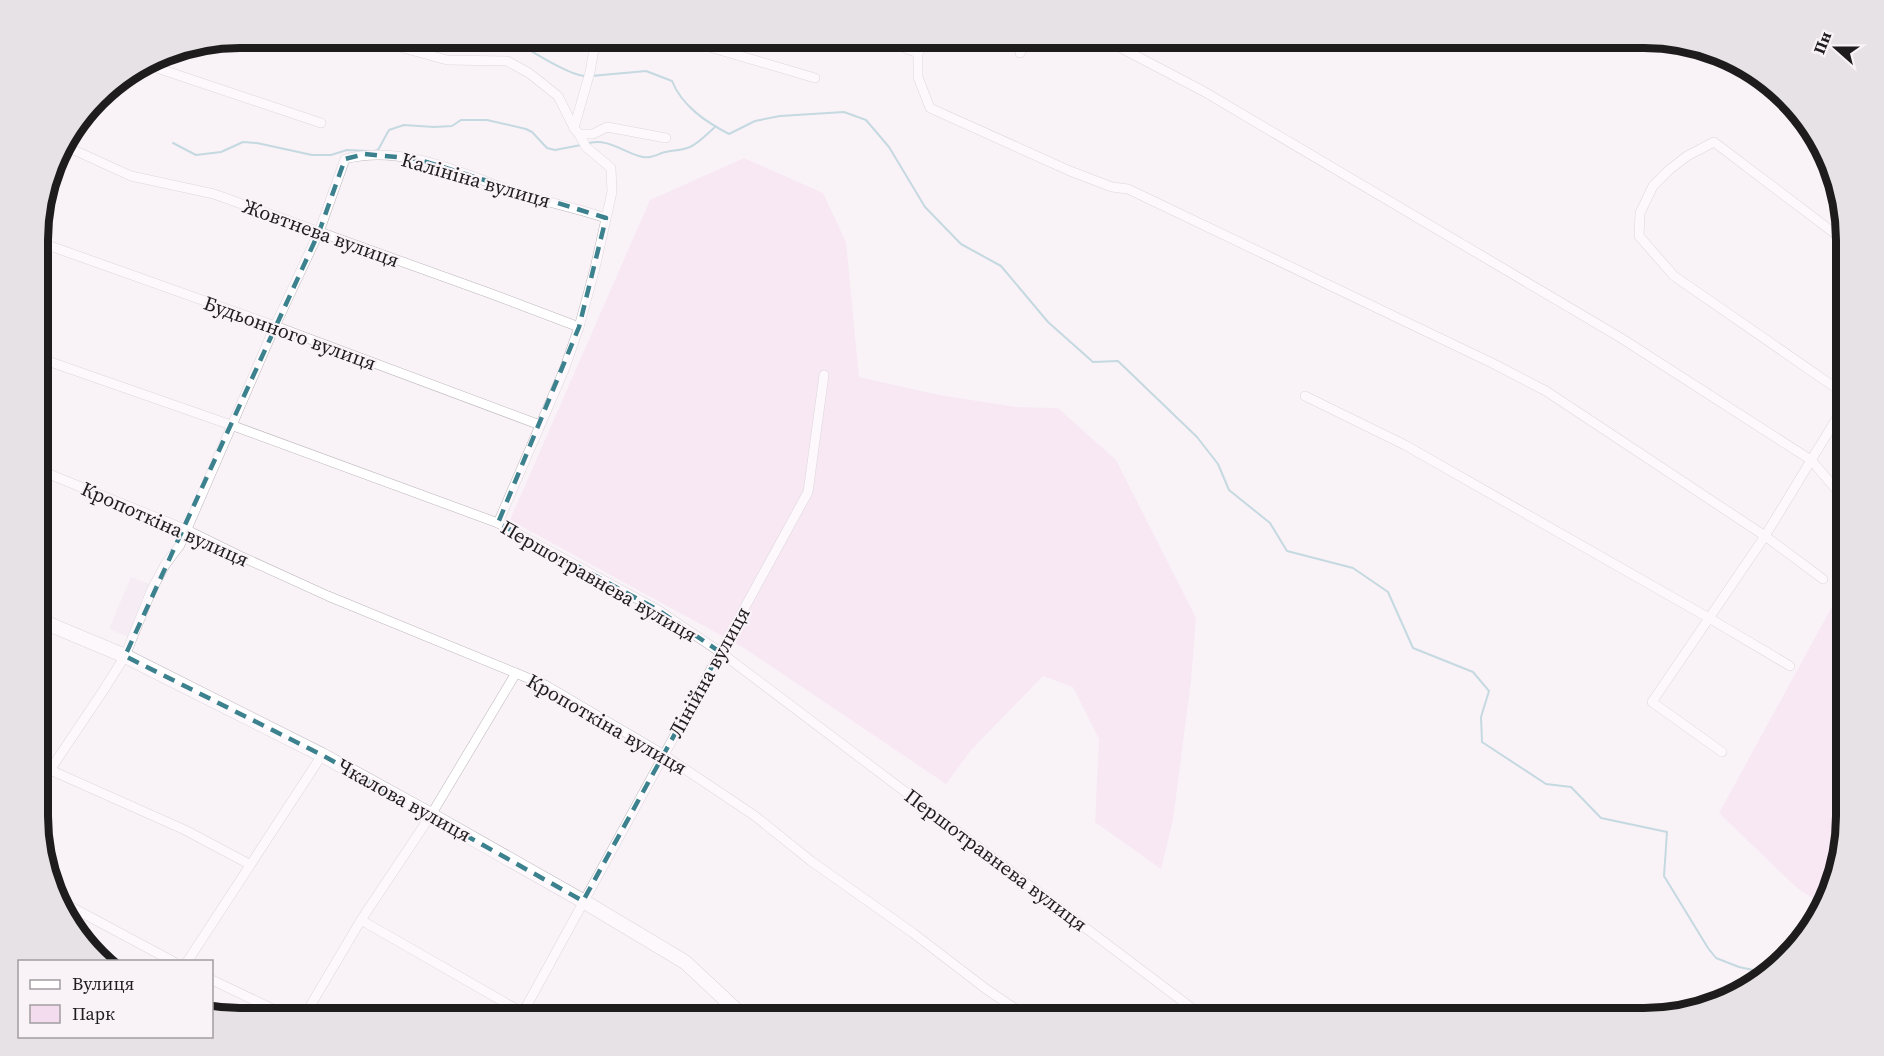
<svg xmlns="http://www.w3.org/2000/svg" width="1884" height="1056" font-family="'Source Serif 4',serif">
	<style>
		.built { fill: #f1e4ee }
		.green { fill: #f4dcef }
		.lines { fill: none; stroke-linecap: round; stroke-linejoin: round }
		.stream { stroke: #85bac5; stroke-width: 2 }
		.street-casing { stroke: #bcb6bb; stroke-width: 10 }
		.primary-casing { stroke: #bcb6bb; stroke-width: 15 }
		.street { stroke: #fff; stroke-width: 9 }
		.primary { stroke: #fff; stroke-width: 14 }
		.marked { fill: none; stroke: #3c818e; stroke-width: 4.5; stroke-dasharray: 12 8; stroke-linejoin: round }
		.labels { text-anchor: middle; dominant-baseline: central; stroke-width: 4.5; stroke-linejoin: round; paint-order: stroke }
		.street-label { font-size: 20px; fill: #1e1c1d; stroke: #f9f3f8 }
		.rim { fill: none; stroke: #1e1c1d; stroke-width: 8 }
	</style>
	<rect width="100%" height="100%" fill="#f9f3f8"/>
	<polygon class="built" points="131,577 149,584 128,637 109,629"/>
	<g class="green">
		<polygon points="744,158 823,193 846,242 859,377 939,395 1016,407 1058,408 1116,460 1196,618 1191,681 1173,820 1161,869 1095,822 1099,739 1073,687 1043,676 971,750 946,784 744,648 510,520 650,200"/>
		<polygon points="1846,581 1846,829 1823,904 1798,889 1719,813"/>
	</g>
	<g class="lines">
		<g class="stream">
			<path d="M509 38C524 46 570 77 586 76"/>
			<path d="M591 76 646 71 672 81C682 106 706 122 729 134L755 121 780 116 844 112 866 120 889 147 925 207 961 244 1001 266 1048 322 1093 362 1118 361 1197 437 1218 464 1229 490 1270 523 1287 551 1353 568 1388 592 1413 648 1473 672 1489 691 1481 717 1482 742 1546 784 1571 787 1601 818 1667 832 1664 876 1708 948 1716 958 1739 967 1767 973"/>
			<polyline points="173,143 196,155 221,152 243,142 257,143 312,155 331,155 347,150 369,151"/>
			<path d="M586 144C606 137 622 151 639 156 648 159 654 156 662 153 671 150 681 151 690 147 699 143 707 134 715 127"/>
			<polyline points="374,151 378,150 389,130 404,125 434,127 452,126 461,120 487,120 526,129 532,132 547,148 555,150 581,145"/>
		</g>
		<g class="street-casing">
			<g id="street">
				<polyline points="367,38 447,60 507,61 529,73 558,96 574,128 579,134 593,134 607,127 666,138"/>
				<polyline points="679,38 815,78"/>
				<polyline points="880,38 918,53"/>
				<polyline points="927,38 918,53 918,77 930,108 1070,171 1112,187 1128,189 1492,363 1546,391 1765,536 1823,579"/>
				<polyline points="1102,38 1203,91 1621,338 1811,460 1846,501"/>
				<polyline points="1020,53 1030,38"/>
				<polyline points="145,64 321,123"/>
				<polyline points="574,128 590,72 596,38"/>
				<polyline points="63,145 131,176 214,194 489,293 579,327"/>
				<polyline points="39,223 75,129"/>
				<polyline points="39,242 275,326 540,425"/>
				<polyline points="1846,242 1714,142 1687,156 1669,170 1653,186 1640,213 1639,236 1674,276 1846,395"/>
				<polyline points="39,358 231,425 498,523 658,610 720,652 1205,1018"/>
				<polyline points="1305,396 1405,445 1709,618 1790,666"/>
				<polyline points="39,470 187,530 240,556 328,596 545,685 664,755 755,816 811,861 913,933 986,989 1029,1018"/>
				<polyline points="498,523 564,370 579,327 595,268 612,192 611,168 586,147 579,134"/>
				<polyline points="1722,752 1652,702 1765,536 1846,403"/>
				<polyline points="39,765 185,830 249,864"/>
				<path d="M50 770 103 691 125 656 152 589 165 565 180 545 275 326 319 232 345 159C401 145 457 171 509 190 540 201 574 207 606 218"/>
				<polyline points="62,902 174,962"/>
				<polyline points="361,920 523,1013"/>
				<polyline points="187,962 322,755"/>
				<polyline points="212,980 292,1018"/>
				<polyline points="303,1018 361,920 431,815 516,673"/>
				<polyline points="520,1018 808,492 824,375"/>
			</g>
		</g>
		<g class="primary-casing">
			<polyline id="primary" points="39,620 125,656 322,755 431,815 583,901 685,962 745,1018"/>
		</g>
		<use href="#street" class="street"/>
		<use href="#primary" class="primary"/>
	</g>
	<path d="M0 0H1884V1056H0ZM365 154 417 159 606 218 579 327 498 523 658 610 720 652 583 901 322 755 125 656 319 232 345 159Z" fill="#f9f3f8" fill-opacity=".55" fill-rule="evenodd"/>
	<path class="marked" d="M365 154 417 159 606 218 579 327 498 523 658 610 720 652 583 901 322 755 125 656 319 232 345 159Z"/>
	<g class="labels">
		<g class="street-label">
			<text transform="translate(476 180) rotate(16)">Калініна вулиця</text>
			<text transform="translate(321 233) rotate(20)">Жовтнева вулиця</text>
			<text transform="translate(290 333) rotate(20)">Будьонного вулиця</text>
			<text transform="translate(165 524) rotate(24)">Кропоткіна вулиця</text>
			<text transform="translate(599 581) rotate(30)">Першотравнева вулиця</text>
			<text transform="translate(709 672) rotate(-61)">Лінійна вулиця</text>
			<text transform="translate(607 724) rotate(30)">Кропоткіна вулиця</text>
			<text transform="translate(404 800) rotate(29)">Чкалова вулиця</text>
			<text transform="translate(996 860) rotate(37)">Першотравнева вулиця</text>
		</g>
	</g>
	<path d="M0 0H1884V1056H0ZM240 48H1644A192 192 0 0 1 1836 240V816A192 192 0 0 1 1644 1008H240A192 192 0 0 1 48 816V240A192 192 0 0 1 240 48Z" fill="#e7e2e6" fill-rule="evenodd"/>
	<path class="rim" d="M240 48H1644A192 192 0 0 1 1836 240V816A192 192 0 0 1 1644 1008H240A192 192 0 0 1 48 816V240A192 192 0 0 1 240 48Z"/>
	<rect x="18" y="960" width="195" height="78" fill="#f9f3f8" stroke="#a19da0" stroke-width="1.5"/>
	<rect x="30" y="980" width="30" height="9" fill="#ffffff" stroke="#a19da0" stroke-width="1.5"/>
	<text x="72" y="990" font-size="18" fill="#1e1c1d">Вулиця</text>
	<rect x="30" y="1005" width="30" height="18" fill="#f4dcef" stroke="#a19da0" stroke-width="1.5"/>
	<text x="72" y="1020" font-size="18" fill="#1e1c1d">Парк</text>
	<g transform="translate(1836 48) rotate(291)" stroke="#f9f3f8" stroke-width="4.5" paint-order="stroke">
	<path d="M0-4.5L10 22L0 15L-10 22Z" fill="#1e1c1d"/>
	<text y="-9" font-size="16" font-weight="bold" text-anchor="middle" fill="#1e1c1d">Пн</text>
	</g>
</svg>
